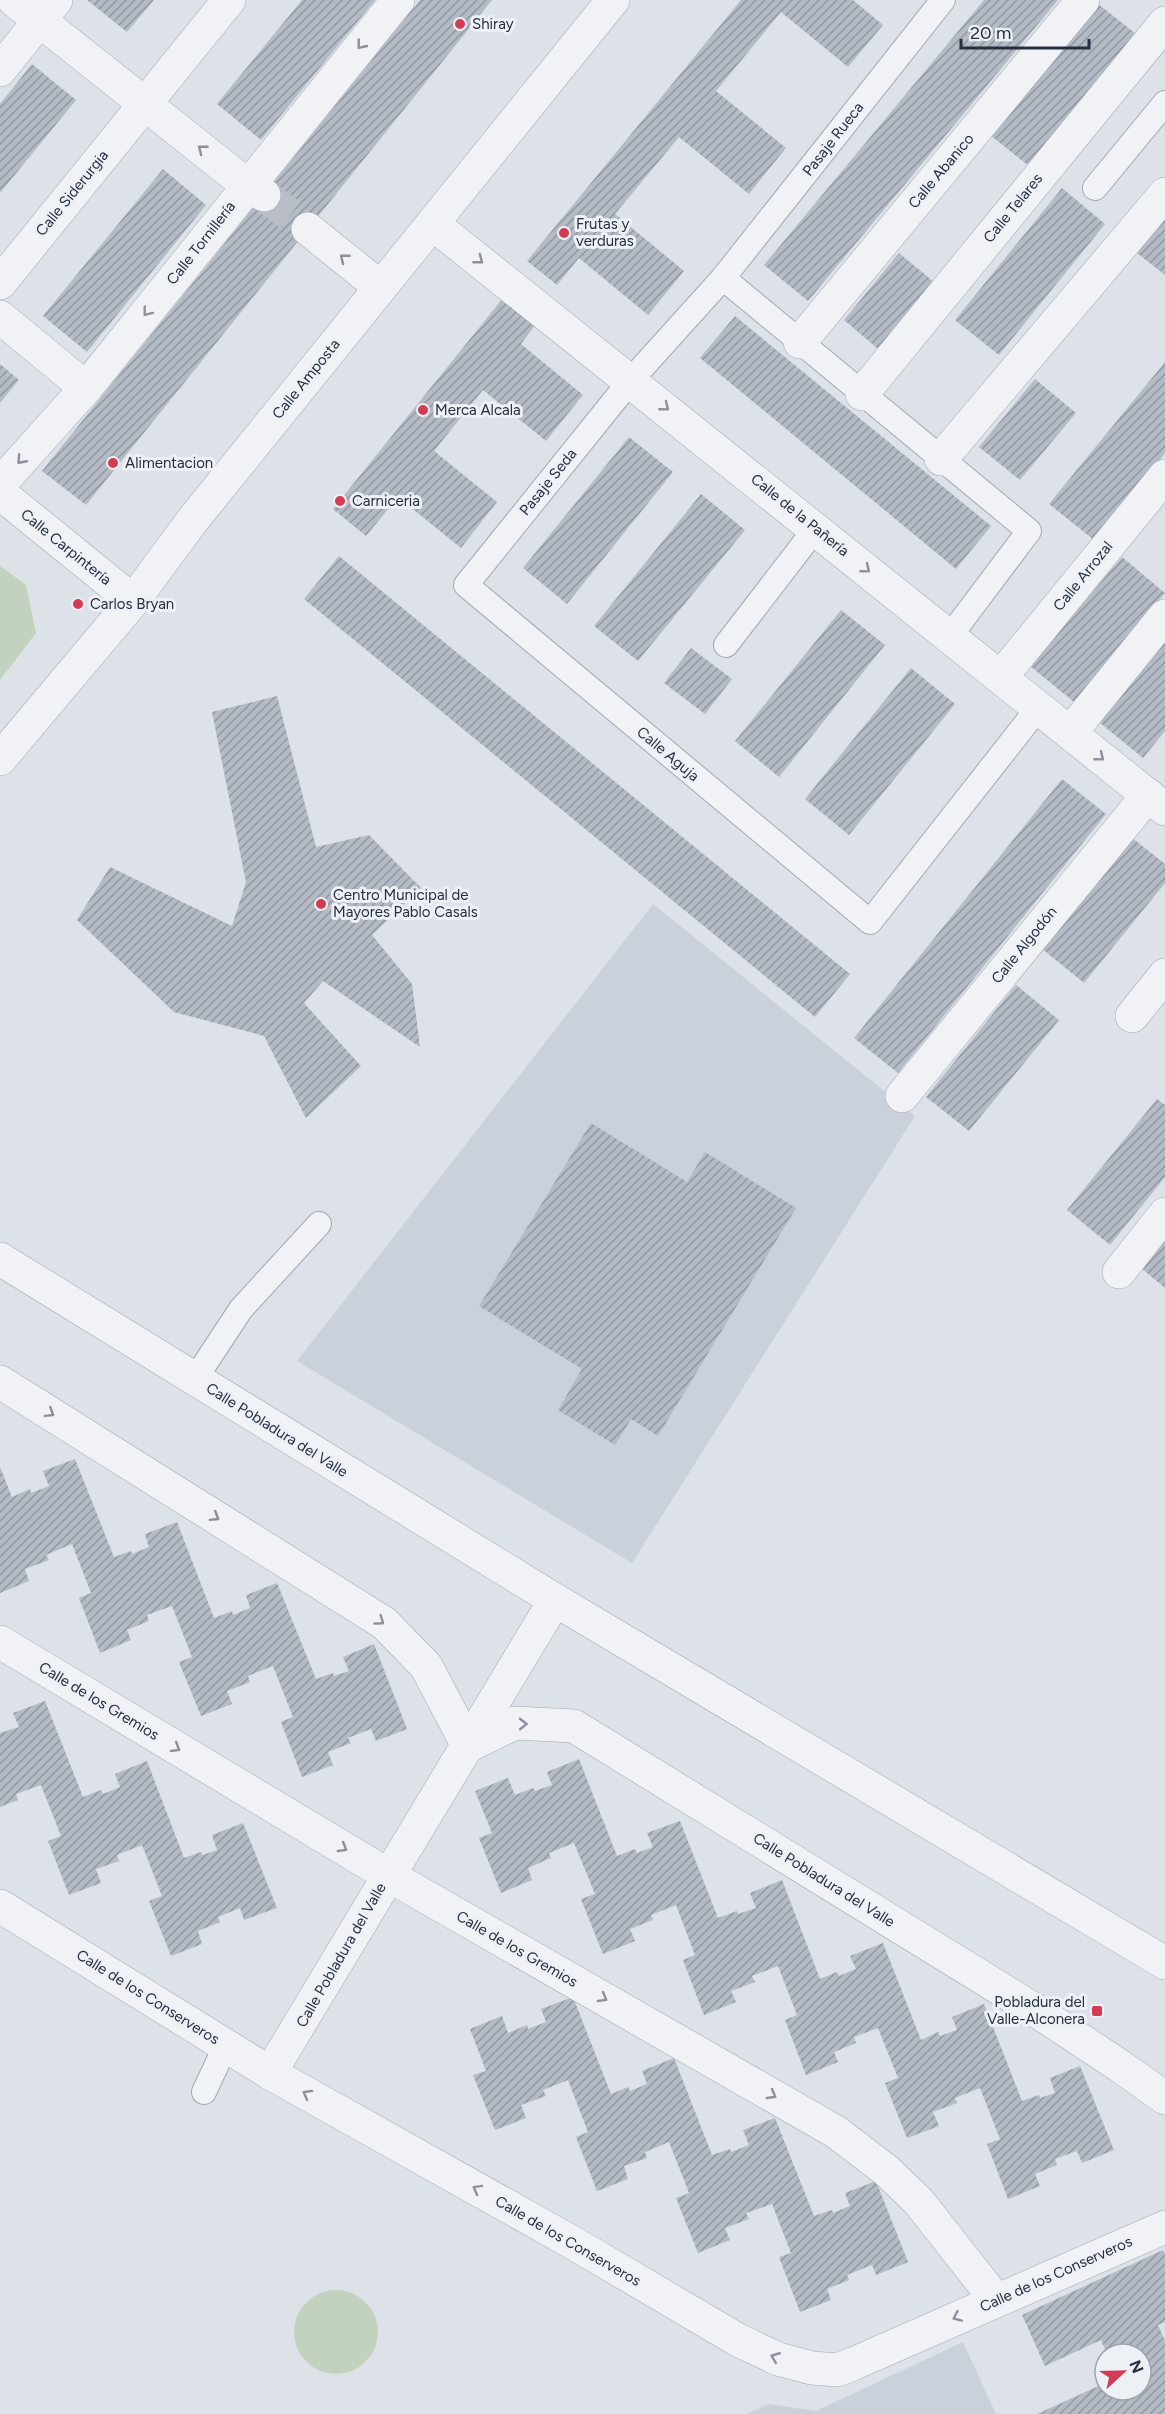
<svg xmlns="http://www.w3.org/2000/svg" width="1165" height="2414" font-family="Figtree,sans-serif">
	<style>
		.built { fill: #cbd1da }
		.green { fill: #c3d2be }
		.building { fill: url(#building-hatch) }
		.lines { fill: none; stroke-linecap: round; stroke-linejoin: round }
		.minor-tunnel { stroke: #b8bdc6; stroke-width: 33; stroke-dasharray: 33 16; stroke-linecap: butt }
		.service-casing { stroke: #a2a8b2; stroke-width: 26 }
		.pedestrian-casing { stroke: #a2a8b2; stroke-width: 34 }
		.minor-casing { stroke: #a2a8b2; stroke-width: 34 }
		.tertiary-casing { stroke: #a2a8b2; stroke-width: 34 }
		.service { stroke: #f0f2f6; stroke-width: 24 }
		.pedestrian { stroke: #f0f2f6; stroke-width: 33 }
		.minor { stroke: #f0f2f6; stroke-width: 33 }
		.tertiary { stroke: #f0f2f6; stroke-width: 33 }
		.oneway { stroke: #8b909a }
		.poi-dot { fill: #d43b54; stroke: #edf0f5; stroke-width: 2 }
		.labels { text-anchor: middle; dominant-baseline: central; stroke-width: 6; stroke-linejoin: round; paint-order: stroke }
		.poi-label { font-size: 15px; fill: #262f3f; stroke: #edf0f5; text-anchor: start }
		.street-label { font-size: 15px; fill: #262f3f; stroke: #edf0f5 }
	</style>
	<defs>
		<pattern id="building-hatch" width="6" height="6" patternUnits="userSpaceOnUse" patternTransform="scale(1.5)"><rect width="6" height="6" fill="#b4bbc5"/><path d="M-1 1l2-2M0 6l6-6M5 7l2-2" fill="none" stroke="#9298a1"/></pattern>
	</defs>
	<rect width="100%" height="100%" fill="#dde1e8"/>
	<g class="built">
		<polygon points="653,904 915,1116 632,1563 297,1361"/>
		<polygon points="963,2342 996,2414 746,2414 769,2404 816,2411"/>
	</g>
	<g class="green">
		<polygon points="0,566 26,585 36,633 0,680"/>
		<circle cx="336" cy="2332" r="42"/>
	</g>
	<g class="building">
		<polygon points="87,0 154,0 127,32"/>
		<polygon points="302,0 375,0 261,140 217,104"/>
		<polygon points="420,0 492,0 86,505 42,471"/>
		<polygon points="741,0 853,0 883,25 848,67 781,12 716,91 786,148 749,194 679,137 615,214 684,271 648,315 579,258 557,285 527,261"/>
		<polygon points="984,0 1058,0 808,301 764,265"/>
		<polygon points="1097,3 1141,38 1034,170 990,135"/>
		<polygon points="32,64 76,100 0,193 0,104"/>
		<polygon points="163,169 206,205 87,352 43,316"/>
		<polygon points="1062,188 1105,224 999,355 955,320"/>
		<polygon points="1165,209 1165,275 1132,249"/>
		<polygon points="899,253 940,287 884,354 844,320"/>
		<polygon points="503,298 536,324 521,344 583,395 546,441 483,390 434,451 497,502 461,548 398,497 366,536 333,509"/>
		<polygon points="735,316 991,526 956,569 700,358"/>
		<polygon points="1165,362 1165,453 1094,540 1049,504"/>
		<polygon points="0,364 19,380 0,403"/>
		<polygon points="1035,379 1076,413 1020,480 979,447"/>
		<polygon points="629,437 673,472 567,604 523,568"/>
		<polygon points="701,494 745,530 638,661 594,626"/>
		<polygon points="339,556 850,974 815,1017 304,599"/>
		<polygon points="1122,557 1165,593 1074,702 1030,666"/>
		<polygon points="841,610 885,645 779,777 735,741"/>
		<polygon points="1165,641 1165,731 1143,758 1099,722"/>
		<polygon points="691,648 732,679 705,714 664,683"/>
		<polygon points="911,668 955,704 849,835 805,799"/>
		<polygon points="277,696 316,847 369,835 421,888 372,935 412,984 420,1047 323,981 304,1003 361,1066 306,1118 264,1036 174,1012 77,920 110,867 232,926 246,882 212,712"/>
		<polygon points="1062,779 1106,814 898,1073 854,1038"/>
		<polygon points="1131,837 1165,864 1165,883 1084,983 1041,948"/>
		<polygon points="1016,985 1059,1020 969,1131 926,1097"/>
		<polygon points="1157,1099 1165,1105 1165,1177 1110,1245 1067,1210"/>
		<polygon points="591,1123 687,1182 705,1152 796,1208 658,1436 631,1419 615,1445 558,1410 582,1369 479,1306"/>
		<polygon points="1165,1236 1165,1288 1140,1267"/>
		<polygon points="75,1459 114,1557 131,1551 132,1554 149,1547 145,1534 177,1522 214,1618 232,1611 233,1615 250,1608 246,1595 277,1583 316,1679 333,1673 334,1676 349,1671 343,1657 374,1644 407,1729 376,1741 371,1729 348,1738 351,1743 328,1752 333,1765 302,1777 281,1722 293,1717 273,1666 248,1676 250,1682 227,1691 232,1704 201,1716 179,1662 192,1657 172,1606 147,1615 149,1621 127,1630 131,1640 100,1653 79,1598 91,1593 72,1544 46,1555 49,1560 25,1569 29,1581 0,1593 0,1467 12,1497 30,1489 31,1493 49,1486 43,1471"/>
		<polygon points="45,1701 83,1797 101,1790 103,1794 120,1787 115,1774 147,1761 184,1858 201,1852 203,1855 217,1850 212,1835 243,1823 277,1908 244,1920 240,1908 218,1917 220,1922 198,1931 202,1944 171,1956 149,1901 162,1896 142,1845 117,1855 119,1861 96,1869 101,1883 69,1895 48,1841 61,1836 41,1785 16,1794 18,1800 0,1807 0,1733 19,1727 13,1713"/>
		<polygon points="579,1759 617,1856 635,1849 637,1853 653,1847 647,1833 680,1821 718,1918 737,1911 738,1914 756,1908 750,1893 782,1880 820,1979 837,1972 839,1976 856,1969 850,1956 883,1943 921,2040 938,2032 940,2036 957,2030 952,2017 984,2004 1022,2101 1039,2095 1040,2098 1055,2093 1050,2078 1080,2066 1114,2150 1082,2163 1077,2151 1055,2159 1057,2165 1035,2174 1040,2186 1008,2199 987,2144 1000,2139 980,2088 955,2098 957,2103 933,2112 939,2126 907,2138 885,2083 898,2078 878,2028 854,2037 856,2043 834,2052 838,2062 806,2075 785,2020 797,2015 778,1966 752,1976 755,1982 731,1991 736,2002 704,2015 683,1960 695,1955 676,1905 651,1915 653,1920 630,1929 635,1941 603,1954 581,1899 595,1894 574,1843 549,1853 551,1858 528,1868 532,1880 501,1893 479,1838 492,1833 475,1791 508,1778 515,1795 533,1788 535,1791 552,1785 547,1772"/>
		<polygon points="573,1997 611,2094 628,2087 630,2091 647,2084 642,2071 674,2058 712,2155 730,2149 731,2152 749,2145 743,2130 775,2118 814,2216 832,2210 833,2213 850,2206 845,2193 876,2181 908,2262 876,2275 872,2265 847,2275 849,2280 827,2289 831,2300 800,2312 779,2257 791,2253 772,2204 746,2213 749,2219 725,2228 730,2240 698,2253 676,2198 689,2193 669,2142 645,2152 647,2158 624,2166 628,2179 597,2191 576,2137 588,2132 568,2080 543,2090 546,2096 521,2105 526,2118 495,2130 473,2075 486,2071 470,2029 502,2016 508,2033 527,2025 528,2029 546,2022 541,2009"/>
		<polygon points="1163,2250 1165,2254 1165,2322 1158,2325 1165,2341 1165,2414 1037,2414 1105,2383 1105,2390 1141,2390 1141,2354 1107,2354 1101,2340 1045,2366 1022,2315"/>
	</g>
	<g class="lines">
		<polyline class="minor-tunnel" points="264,195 308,229"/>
		<g class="service-casing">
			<g id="service">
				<polyline points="1095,188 1165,103"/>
				<polyline points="723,278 943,0"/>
				<polyline points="950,636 1029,531 723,278 631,380 466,585 870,922 1039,707"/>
				<polyline points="726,645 816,528"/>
				<polyline points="195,1379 241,1309 319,1224"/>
				<polyline points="204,2092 226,2045"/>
			</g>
		</g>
		<g class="pedestrian-casing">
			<g id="pedestrian">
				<polyline points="800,342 1083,0"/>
				<polyline points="862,394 1165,23"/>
				<polyline points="941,459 1165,194"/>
				<polyline points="1001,677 1165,476"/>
				<polyline points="1070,733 1165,616"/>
				<polyline points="902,1096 1148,795"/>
				<polyline points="1119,1272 1165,1214"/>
			</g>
		</g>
		<g class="minor-casing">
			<g id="minor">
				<polyline points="14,0 247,185 264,195"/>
				<polyline points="0,70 56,0"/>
				<polyline points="433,224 1165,809"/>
				<polyline points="308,229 380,287"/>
				<polyline points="0,283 229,0"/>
				<polyline points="0,317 86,388"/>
				<polyline points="0,484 86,388 398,0"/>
				<polyline points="0,493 133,601"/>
				<polyline points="0,759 133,601 192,521 613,0"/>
				<polyline points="1132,1016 1165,975"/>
				<polyline points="0,1382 384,1623 426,1666 468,1746 515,1723 574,1726 1046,2017 1120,2066 1165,2098"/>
				<polyline points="0,1642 388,1875 836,2132 887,2171 919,2202 996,2300"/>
				<polyline points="0,1906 270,2073 575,2244 738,2340 778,2359 812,2368 837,2370 855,2363 1165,2227"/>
				<polyline points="270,2073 555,1600"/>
			</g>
		</g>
		<g class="tertiary-casing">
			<polyline id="tertiary" points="0,1259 555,1600 1165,1963"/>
		</g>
		<use href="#service" class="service"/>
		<use href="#pedestrian" class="pedestrian"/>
		<use href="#minor" class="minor"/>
		<use href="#tertiary" class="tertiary"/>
	</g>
	<defs><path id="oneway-chevron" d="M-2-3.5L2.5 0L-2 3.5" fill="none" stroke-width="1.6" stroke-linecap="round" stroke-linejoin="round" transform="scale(1.5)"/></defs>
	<g class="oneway">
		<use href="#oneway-chevron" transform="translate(361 45) rotate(129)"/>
		<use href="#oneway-chevron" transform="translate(202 149) rotate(-142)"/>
		<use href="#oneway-chevron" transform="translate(344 258) rotate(-141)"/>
		<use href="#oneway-chevron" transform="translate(479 260) rotate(38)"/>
		<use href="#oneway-chevron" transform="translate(147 312) rotate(128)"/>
		<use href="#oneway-chevron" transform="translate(665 407) rotate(39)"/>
		<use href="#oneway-chevron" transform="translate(21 460) rotate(132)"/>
		<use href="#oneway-chevron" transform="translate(866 569) rotate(39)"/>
		<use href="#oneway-chevron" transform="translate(1100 757) rotate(39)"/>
		<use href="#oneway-chevron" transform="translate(50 1413) rotate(32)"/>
		<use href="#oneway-chevron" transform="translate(215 1517) rotate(32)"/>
		<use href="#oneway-chevron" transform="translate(380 1621) rotate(36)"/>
		<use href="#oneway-chevron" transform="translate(523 1724) rotate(-1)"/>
		<use href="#oneway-chevron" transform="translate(176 1748) rotate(31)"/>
		<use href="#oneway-chevron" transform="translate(343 1848) rotate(31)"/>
		<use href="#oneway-chevron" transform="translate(603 1998) rotate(30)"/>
		<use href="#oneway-chevron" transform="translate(307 2094) rotate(-151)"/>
		<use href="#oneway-chevron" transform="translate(772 2095) rotate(30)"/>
		<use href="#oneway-chevron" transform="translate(477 2189) rotate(-151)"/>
		<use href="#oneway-chevron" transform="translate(957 2317) rotate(156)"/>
		<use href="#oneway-chevron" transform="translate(775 2357) rotate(-158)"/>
	</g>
	<g class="poi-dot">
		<circle cx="460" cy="24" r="6"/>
		<circle cx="564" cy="233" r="6"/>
		<circle cx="423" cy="410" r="6"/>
		<circle cx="113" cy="463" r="6"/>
		<circle cx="340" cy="501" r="6"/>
		<circle cx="78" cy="604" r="6"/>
		<circle cx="321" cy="904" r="6"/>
		<rect x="1091" y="2005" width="12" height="12" rx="3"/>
	</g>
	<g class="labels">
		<g class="poi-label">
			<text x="472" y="24">Shiray</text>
			<text x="576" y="224">Frutas y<tspan x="576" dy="17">verduras</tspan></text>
			<text x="435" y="410">Merca Alcala</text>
			<text x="125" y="463">Alimentacion</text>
			<text x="352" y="501">Carniceria</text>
			<text x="90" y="604">Carlos Bryan</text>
			<text x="333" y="895">Centro Municipal de<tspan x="333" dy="17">Mayores Pablo Casals</tspan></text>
			<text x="1085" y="2002" text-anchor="end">Pobladura del<tspan x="1085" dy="17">Valle-Alconera</tspan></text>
		</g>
		<g class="street-label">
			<text transform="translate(833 139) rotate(-52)">Pasaje Rueca</text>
			<text transform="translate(941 171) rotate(-50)">Calle Abanico</text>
			<text transform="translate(72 193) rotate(-51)">Calle Siderurgia</text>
			<text transform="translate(1013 208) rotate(-51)">Calle Telares</text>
			<text transform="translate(201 243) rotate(-52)">Calle Tornillería</text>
			<text transform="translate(306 379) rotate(-51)">Calle Amposta</text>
			<text transform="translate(548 482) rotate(-51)">Pasaje Seda</text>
			<text transform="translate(800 515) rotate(39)">Calle de la Pañería</text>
			<text transform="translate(66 547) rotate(39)">Calle Carpintería</text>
			<text transform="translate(1083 576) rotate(-51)">Calle Arrozal</text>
			<text transform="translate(668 754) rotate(40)">Calle Aguja</text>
			<text transform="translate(1024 945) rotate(-51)">Calle Algodón</text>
			<text transform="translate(277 1430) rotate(32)">Calle Pobladura del Valle</text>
			<text transform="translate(99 1701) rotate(31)">Calle de los Gremios</text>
			<text transform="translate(824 1880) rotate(32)">Calle Pobladura del Valle</text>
			<text transform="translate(517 1949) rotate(30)">Calle de los Gremios</text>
			<text transform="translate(341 1955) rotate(-60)">Calle Pobladura del Valle</text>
			<text transform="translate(148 1997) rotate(32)">Calle de los Conserveros</text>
			<text transform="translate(568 2241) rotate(30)">Calle de los Conserveros</text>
			<text transform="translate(1056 2274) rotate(-24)">Calle de los Conserveros</text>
		</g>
	</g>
	<g transform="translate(1123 2372) rotate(68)"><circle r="28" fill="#edf0f5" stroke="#9da3ac" stroke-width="1.5"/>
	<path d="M0-4.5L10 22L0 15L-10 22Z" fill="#d43b54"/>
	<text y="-9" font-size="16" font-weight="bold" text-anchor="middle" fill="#262f3f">N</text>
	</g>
	<path d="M961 39v9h128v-9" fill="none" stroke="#262f3f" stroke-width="3"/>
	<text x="970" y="39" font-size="18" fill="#262f3f" stroke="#edf0f5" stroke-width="4.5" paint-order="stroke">20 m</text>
</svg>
